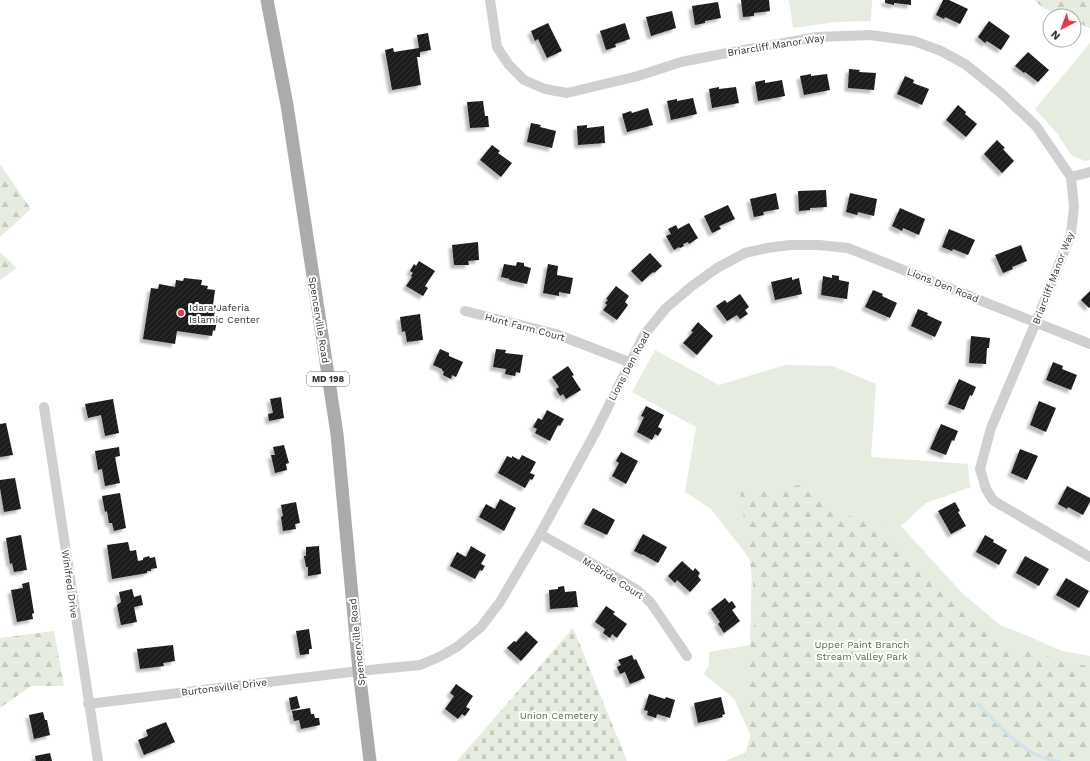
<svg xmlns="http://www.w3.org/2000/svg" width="1090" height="761" font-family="'Work Sans',sans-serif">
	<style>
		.green { fill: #e6ecdf }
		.forest { fill: url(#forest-firs) }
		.cemetery { fill: url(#cemetery-stones) }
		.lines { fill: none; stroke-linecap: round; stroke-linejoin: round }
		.stream { stroke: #cfe2ee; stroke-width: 3 }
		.building { fill: url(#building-hatch); filter: url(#shadow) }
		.minor { stroke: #d0d0d0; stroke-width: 10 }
		.major { stroke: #ababab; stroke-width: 13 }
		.poi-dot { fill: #e63946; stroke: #fff; stroke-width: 1.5 }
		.labels { text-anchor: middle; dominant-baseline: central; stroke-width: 4; stroke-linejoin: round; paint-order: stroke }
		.shield { fill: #fff; stroke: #707070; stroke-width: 1 }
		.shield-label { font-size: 9px; font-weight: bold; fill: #333 }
		.street-label { font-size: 10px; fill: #333; stroke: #fff }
		.poi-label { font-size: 10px; fill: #333; stroke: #fff; text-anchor: start }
		.park-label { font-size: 10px; fill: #56703f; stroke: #fff }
	</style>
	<defs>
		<pattern id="forest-firs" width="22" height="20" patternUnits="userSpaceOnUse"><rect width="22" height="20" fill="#e6ecdf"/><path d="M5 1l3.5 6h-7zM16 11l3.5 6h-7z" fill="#c6cbc0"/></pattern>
		<pattern id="cemetery-stones" width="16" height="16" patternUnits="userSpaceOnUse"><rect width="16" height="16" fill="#e6ecdf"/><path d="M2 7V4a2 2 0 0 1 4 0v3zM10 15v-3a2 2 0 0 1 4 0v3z" fill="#c6cbc0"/></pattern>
		<pattern id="building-hatch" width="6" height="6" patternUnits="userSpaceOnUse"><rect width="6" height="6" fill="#1a1a1a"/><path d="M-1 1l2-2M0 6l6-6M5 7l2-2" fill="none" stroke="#333"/></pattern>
		<filter id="shadow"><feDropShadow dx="-3.5" dy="3.5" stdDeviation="1" flood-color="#0004"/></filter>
	</defs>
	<rect width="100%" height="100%" fill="#fff"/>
	<g class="green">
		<polygon points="789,0 872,0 871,21 836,22 793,28"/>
		<polygon points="1090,43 1090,160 1085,161 1071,155 1057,133 1035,109"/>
		<polygon points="655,350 719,385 785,365 832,366 876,384 871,457 968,464 969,479 971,487 926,503 901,526 962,593 1000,625 1023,634 1062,651 1090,656 1090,761 726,761 756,747 734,699 704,674 709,665 709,652 750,645 752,562 711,509 685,492 696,427 632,392"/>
	</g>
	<g class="forest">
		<path d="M1034 0H1090V28L1074 21V16C1060 16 1044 11 1034 0Z"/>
		<polygon points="0,164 31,209 0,237"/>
		<polygon points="0,252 17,268 0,280"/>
		<polygon points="802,485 835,511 885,528 999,644 1090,667 1090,761 743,761 751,734 747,709 747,667 757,611 740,491"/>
		<polygon points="54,631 64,686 31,686 0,708 0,638"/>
	</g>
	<polygon class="cemetery" points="573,628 627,761 457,761"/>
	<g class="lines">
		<path class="stream" d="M978 704C999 725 1027 760 1059 761"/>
	</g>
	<g class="building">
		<polygon points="741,0 769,0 770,11 754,13 754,16 743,17"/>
		<polygon points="885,0 911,0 911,5 894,3 894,5 885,3"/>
		<polygon points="943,0 949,0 968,9 960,24 945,17 944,19 936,15"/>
		<polygon points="718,2 721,18 705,21 705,23 695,25 692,6"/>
		<polygon points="672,11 676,28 651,36 646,17"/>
		<polygon points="989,21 1010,36 1001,50 987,41 985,43 978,37"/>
		<polygon points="548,23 562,51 547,58 538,39 535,41 531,31"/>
		<polygon points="625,23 630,39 615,44 616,47 606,50 600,31"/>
		<polygon points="428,33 431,50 420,52 420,57 417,57 421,85 392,90 385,50 393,48 394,52 419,48 417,35"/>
		<polygon points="1028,52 1049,70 1038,82 1025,72 1024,73 1015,66"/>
		<polygon points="849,69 860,70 859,72 876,73 874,90 848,88"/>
		<polygon points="811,74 811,76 827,74 830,90 804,95 800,76"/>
		<polygon points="905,76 914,80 913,83 929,89 922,105 897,94"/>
		<polygon points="765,80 765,83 782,80 785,96 758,101 755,82"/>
		<polygon points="719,87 719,89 736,87 739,103 712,108 709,89"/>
		<polygon points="693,98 697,114 671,120 667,101 677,99 677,101"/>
		<polygon points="483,101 485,116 488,116 489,127 470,128 467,102"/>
		<polygon points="958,105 966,112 965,114 977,124 966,137 946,120"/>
		<polygon points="648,108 653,125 627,132 622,114 631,111 632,113"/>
		<polygon points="531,123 541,125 540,127 556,131 552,148 527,142"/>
		<polygon points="587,125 587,128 604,126 605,143 578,145 577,126"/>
		<polygon points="997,140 1005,148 1003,149 1014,161 1002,173 984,154"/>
		<polygon points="492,145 500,151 498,153 512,163 501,177 480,160"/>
		<polygon points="826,190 827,207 810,208 810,210 799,211 798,191"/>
		<polygon points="776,193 779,209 763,212 764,215 754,217 750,199"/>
		<polygon points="850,193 877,199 874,216 858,212 857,215 846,212"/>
		<polygon points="728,205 735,219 719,226 721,229 712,233 704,216"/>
		<polygon points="900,208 925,219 919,235 903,228 902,231 892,226"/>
		<polygon points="689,223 698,238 689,244 688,242 683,244 684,246 680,248 679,247 674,250 666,236 671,234 668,229 676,225 678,229"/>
		<polygon points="949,229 975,240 968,255 953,249 952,251 942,247"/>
		<polygon points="478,242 479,260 468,261 469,265 454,265 452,245"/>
		<polygon points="1021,245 1027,261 1012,267 1013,269 1003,273 995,255"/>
		<polygon points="650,253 662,266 654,273 653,272 642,282 631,271"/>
		<polygon points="419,261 435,271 425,286 428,288 423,296 406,286 412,277 411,276 413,273 410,271 414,264 416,266"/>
		<polygon points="517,262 524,263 524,266 531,268 527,284 509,280 510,279 501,277 504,264 516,266"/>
		<polygon points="548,264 558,266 557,275 573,278 570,294 559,292 559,296 543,293"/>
		<polygon points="832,275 839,276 839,280 849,282 847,299 821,295 823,276 832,278"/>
		<polygon points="792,277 792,280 799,278 802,294 775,300 771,282"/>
		<polygon points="184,278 202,280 201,285 208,286 207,289 215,290 213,305 216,306 213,321 217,321 215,331 213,330 212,336 177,331 175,344 143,339 151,288 158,289 159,284 175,287 176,280 183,281"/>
		<polygon points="616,286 629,296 625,302 628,305 617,320 603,310 607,305 605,303 608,300 606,299"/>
		<polygon points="873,290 883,294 882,296 897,303 890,318 865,307"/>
		<polygon points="1090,291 1090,307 1089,308 1081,300"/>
		<polygon points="740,294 749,307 745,310 748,314 740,319 737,315 727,321 716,306 725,300 727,303"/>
		<polygon points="918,309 928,313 927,315 942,322 935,337 911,326"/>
		<polygon points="420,314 423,340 407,342 405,331 402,332 400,317"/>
		<polygon points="698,322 713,336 697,355 683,343 693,332 691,331"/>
		<polygon points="971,336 990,338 989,348 987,348 986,364 969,363"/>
		<polygon points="440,349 449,353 449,356 463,362 456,377 452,375 451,379 443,375 444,372 442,370 442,369 433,365"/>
		<polygon points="496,349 506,350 505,353 523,355 520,373 516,372 515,376 505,374 506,369 493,367"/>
		<polygon points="1053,362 1063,366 1062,369 1077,375 1071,390 1046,380"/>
		<polygon points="568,366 574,375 572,376 581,390 566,399 563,394 560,396 556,389 559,387 552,377"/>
		<polygon points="959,379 976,387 972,396 970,395 964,410 948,404"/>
		<polygon points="281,397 284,418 269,421 268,414 273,413 270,399"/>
		<polygon points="113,399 119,433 105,436 101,415 88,418 85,404"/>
		<polygon points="1039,401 1056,408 1046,432 1030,425"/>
		<polygon points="646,406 664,415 658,427 662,429 658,436 655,434 652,440 637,432 644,417 641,416"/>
		<polygon points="547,410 564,419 560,426 558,425 550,441 535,433 537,429 533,427 538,418 542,420"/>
		<polygon points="6,423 13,455 0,457 0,424"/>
		<polygon points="941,424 958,431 954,441 952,440 946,455 930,449"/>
		<polygon points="284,445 289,463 286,464 287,470 275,473 271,455 275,455 273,447"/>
		<polygon points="119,447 120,456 115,457 120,483 105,486 102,469 98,470 95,451"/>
		<polygon points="1020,449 1038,456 1027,480 1011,473"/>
		<polygon points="621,452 638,461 626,484 612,476 619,463 616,461"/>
		<polygon points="522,455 536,462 530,473 535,475 532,480 530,479 525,488 498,473 507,456 512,458 512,456 519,460"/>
		<polygon points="15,478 21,509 4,512 0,488 0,480"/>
		<polygon points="1067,486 1090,498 1090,502 1083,515 1068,507 1067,509 1058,504"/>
		<polygon points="120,493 126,528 114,531 112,523 109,523 107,511 105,512 102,496"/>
		<polygon points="500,499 516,508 504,531 479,517 486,504 495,509"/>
		<polygon points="296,502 300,523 295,524 296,529 283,531 281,517 283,516 281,505"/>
		<polygon points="955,502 960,511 958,512 966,526 951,534 938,511"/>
		<polygon points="593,508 615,520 607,535 584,524"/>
		<polygon points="643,534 667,547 658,563 642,554 642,555 634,551"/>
		<polygon points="21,535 27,570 14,572 12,563 10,564 6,538"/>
		<polygon points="985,535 994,540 993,542 1007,550 999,565 976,552"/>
		<polygon points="128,542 130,551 136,550 138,561 143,560 143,558 149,556 150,558 155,557 157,568 151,569 151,571 147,571 147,573 112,579 107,545"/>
		<polygon points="319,546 321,574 308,576 308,567 306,567 304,556 306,556 306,547"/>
		<polygon points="471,546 486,555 481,564 485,566 482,571 480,570 475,579 450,566 457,552 466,557"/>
		<polygon points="1025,556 1049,569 1039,586 1016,573"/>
		<polygon points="682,561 693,571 695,568 700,573 698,576 701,580 690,592 677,580 675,583 668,576"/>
		<polygon points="1066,578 1089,591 1079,608 1056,595"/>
		<polygon points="29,582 34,613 32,614 33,619 17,622 11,590 23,588 22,584"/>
		<polygon points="564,586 565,592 576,591 578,607 550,609 549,590 558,589 558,587"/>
		<polygon points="132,589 134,597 141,595 143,605 134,607 137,622 121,625 117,605 121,602 119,592"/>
		<polygon points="725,598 729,603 732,601 736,607 732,610 740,621 724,633 718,624 720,622 711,609"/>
		<polygon points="606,606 615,612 613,614 627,624 617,638 612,634 610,638 603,633 605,629 595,622"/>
		<polygon points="309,629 312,649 309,649 309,654 300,655 296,631"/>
		<polygon points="526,631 538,642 521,661 507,648 514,641 516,642"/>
		<polygon points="173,645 175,661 163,663 164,666 140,669 137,649"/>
		<polygon points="632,655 634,660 636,659 645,678 630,684 625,672 620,674 617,667 621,665 618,660"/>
		<polygon points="456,684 473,696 466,707 470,709 465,716 462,714 458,719 445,709 454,696 450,693"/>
		<polygon points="649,694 665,699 666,697 675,700 670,718 657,714 656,718 647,715 648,711 644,710"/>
		<polygon points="297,696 300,708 291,710 289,698"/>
		<polygon points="721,697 725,714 722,715 723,717 698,723 694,703"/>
		<polygon points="310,708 311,714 314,714 315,718 319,718 320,725 301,729 299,720 294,721 292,711"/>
		<polygon points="43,712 45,720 47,720 50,735 34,739 29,715"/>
		<polygon points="166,722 175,742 144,755 138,740 148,736 146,730"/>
		<polygon points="50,753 52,761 36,761 35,756"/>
	</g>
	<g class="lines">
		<g class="minor">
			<polyline points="490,0 497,47 509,65 524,80 545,89 567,93 638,76 681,62 727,53 817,37 870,35 914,41 941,51 965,64 1001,93 1036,126 1071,177 1074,207 1071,234 1036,322 991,428 980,469 986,489 993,500 999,504 1090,557"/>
			<polyline points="1071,177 1090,172"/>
			<polyline points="465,311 556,334 629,362"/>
			<polyline points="44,407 98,761"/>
			<polyline points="540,534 611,574 637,590 651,603 687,656"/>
			<polyline points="88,704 359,671 420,665 439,657 457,647 481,627 500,602 540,534 595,433 644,335 666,308 692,286 717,268 745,253 767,248 790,245 819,245 848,248 1090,344"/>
		</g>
		<polyline class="major" points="267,0 287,105 337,434 359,671 370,761"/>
	</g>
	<circle class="poi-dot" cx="181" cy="313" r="4"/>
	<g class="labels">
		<rect class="shield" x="307" y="372" width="42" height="14" rx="3"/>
		<g class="shield-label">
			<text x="328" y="379">MD 198</text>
		</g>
		<g class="street-label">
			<text transform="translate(776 45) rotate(-9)">Briarcliff Manor Way</text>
			<text transform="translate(1053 278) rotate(-69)">Briarcliff Manor Way</text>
			<text transform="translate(943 285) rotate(22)">Lions Den Road</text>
			<text transform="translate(319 320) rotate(81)">Spencerville Road</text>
			<text transform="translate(525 327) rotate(15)">Hunt Farm Court</text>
			<text transform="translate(629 366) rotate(-62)">Lions Den Road</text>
			<text transform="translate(613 578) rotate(32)">McBride Court</text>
			<text transform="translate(70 584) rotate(82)">Winifred Drive</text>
			<text transform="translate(357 642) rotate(-96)">Spencerville Road</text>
			<text transform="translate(224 687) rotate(-7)">Burtonsville Drive</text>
		</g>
		<g class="poi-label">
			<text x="189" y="307">Idara Jaferia<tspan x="189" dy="12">Islamic Center</tspan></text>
		</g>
		<g class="park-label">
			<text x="862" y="644">Upper Paint Branch<tspan x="862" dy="12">Stream Valley Park</tspan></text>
			<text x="559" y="715">Union Cemetery</text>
		</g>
	</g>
	<g transform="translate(1062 28) rotate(222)"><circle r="19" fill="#ffffff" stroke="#adadad"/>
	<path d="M0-3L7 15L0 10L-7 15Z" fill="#e63946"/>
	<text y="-6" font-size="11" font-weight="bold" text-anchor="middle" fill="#333333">N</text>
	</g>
</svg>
